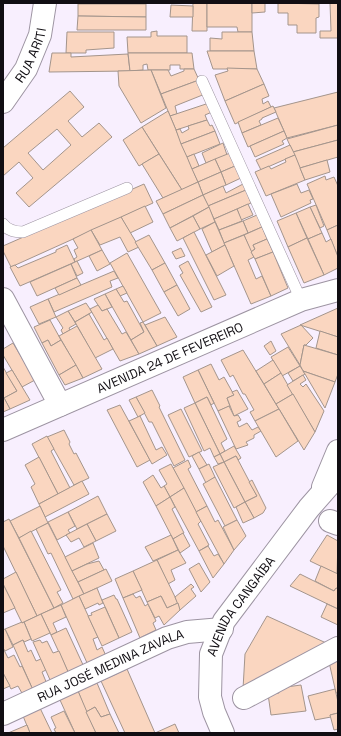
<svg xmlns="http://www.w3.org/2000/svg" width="341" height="736" font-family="'Space Grotesk',sans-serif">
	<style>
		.building { fill: #fad6c0; stroke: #a4958c; fill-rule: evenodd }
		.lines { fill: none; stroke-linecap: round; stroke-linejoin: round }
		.service-casing { stroke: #9d94a2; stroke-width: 12 }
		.minor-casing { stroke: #9d94a2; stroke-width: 24 }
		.secondary-casing { stroke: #9d94a2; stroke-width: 24 }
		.service { stroke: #fff; stroke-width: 11 }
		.minor { stroke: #fff; stroke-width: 22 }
		.secondary { stroke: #fff; stroke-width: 22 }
		.labels { text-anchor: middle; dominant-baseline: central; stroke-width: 3; stroke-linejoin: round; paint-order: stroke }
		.street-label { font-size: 13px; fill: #110e13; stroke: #fff }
	</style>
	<rect width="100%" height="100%" fill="#f8effe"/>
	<g class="building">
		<polygon points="193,3 207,3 207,31 192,31"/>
		<polygon points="207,3 252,3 252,32 238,32 237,27 207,27"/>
		<polygon points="252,3 265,3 265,12 252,13"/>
		<polygon points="278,3 319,4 319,17 316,18 316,33 297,33 297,25 288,25 288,13 278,13"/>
		<polygon points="330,3 338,3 338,38 320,38 320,31 331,31"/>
		<polygon points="78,4 146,4 146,17 78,16"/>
		<polygon points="171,5 193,6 193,17 170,17"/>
		<polygon points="78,16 146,17 146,30 77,30"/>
		<polygon points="157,31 157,36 187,36 187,53 128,53 127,37 151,37 151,32"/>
		<polygon points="67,32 114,32 114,48 86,50 86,53 66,53"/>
		<polygon points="222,32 252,32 254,51 210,51 210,38 222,39"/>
		<polygon points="207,51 254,51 257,69 213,69"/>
		<polygon points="52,53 71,53 71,57 128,54 130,71 49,72"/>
		<polygon points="128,53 192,53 194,69 180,69 180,65 170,65 170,70 148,70 147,64 143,65 143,70 130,71"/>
		<polygon points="227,68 257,69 264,84 225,101 215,75 228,71"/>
		<polygon points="184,69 194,69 199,80 161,94 151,70 168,70 171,76 184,71"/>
		<polygon points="151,70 166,108 141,123 119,86 118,71"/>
		<polygon points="199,80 205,94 175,106 177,114 170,116 161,94"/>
		<polygon points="264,84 269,96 262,99 263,104 268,101 271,107 235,124 225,101"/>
		<path d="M70 91 84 107 68 121 82 137 99 123 112 137 29 207 16 193 33 178 19 162 3 176V148ZM57 129 71 145 43 170 28 153Z"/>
		<polygon points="338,92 338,125 287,138 274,108"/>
		<polygon points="209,103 212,112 205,115 207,120 176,130 170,116"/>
		<polygon points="273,106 276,112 262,118 262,119 259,121 261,125 242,133 238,122"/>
		<polygon points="168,111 198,182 182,190 142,127"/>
		<polygon points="278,118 284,131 248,147 242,133"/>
		<polygon points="207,120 210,126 212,125 215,131 181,144 176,130 180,129 182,133 189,129 188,126"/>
		<polygon points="338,125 338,140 293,152 287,139"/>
		<polygon points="142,127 159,154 139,166 123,140"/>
		<polygon points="215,131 220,144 187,157 181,144"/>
		<polygon points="284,131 287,138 282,141 284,144 255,157 250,146"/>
		<polygon points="338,140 338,157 300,168 293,152"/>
		<polygon points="223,143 227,155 206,163 202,153"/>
		<polygon points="290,145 295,155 261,170 256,160"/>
		<polygon points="230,153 235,166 221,172 215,159"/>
		<polygon points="159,154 182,190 163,198 142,164"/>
		<polygon points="194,154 199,166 192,169 187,157"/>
		<polygon points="295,155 305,180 266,196 255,172 269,166 271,169 286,162 285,159"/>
		<polygon points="215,159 221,172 198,182 192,169"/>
		<polygon points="327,160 330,172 305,180 300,168"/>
		<polygon points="235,166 241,178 226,185 221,172"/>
		<polygon points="221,172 226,185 203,195 198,182"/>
		<polygon points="325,176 326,180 334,177 338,186 338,225 327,230 307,184"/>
		<polygon points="198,182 203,195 163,214 156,201"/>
		<polygon points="144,184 153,203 11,267 3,251 3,246"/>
		<polygon points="243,184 246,190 208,206 203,195 223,186 226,193"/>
		<polygon points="297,184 301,193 309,190 313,199 310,200 311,203 281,217 271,194"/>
		<polygon points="246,190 251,203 214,219 208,206"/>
		<polygon points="203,195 209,207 170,228 163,214"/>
		<polygon points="248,204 253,215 241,220 237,209"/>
		<polygon points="316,205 324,226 320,228 310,207"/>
		<polygon points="145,206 153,222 130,233 121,217"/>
		<polygon points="209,207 215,222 200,229 193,216"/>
		<polygon points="310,207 322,233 308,239 296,213"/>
		<polygon points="237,209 242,221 219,230 214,219"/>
		<polygon points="296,213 307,238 288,247 277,221"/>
		<polygon points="257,215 262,227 248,233 243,221"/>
		<polygon points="193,216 200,229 177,241 170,228"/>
		<polygon points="121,217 139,247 128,252 120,237 100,245 91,230"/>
		<polygon points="243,221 248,233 224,243 219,230"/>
		<polygon points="215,222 225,245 212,252 202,229"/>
		<polygon points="338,225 338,257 327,230"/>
		<polygon points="262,227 267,239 253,245 255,249 251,252 244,235"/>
		<polygon points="91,230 102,250 75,262 74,259 77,257 74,250 78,248 73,239"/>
		<polygon points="194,232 226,295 214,300 183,238"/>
		<polygon points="322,233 326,242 331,239 338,257 338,268 324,275 308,239"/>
		<polygon points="149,235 165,263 152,270 135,242"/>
		<polygon points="244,235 254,257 248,260 256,279 262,276 271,296 251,304 224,243"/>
		<polygon points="307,238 324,275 304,283 288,247"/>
		<polygon points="267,239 273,252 255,259 251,252 255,249 253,245"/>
		<polygon points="67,245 75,262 20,286 10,267 15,265 18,268 56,252 56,250"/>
		<polygon points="225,245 234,266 217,276 206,255"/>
		<polygon points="181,248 185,256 176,259 172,252"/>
		<polygon points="102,250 110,264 97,271 89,256"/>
		<polygon points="273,252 288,288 271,296 255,259"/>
		<polygon points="127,253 161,313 143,322 110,263"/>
		<polygon points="77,261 83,273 77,276 71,264"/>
		<polygon points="188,261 212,307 201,312 180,275 183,273 179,266"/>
		<polygon points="165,263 177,285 164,292 152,270"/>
		<polygon points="71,264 77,278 37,296 30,282"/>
		<polygon points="114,271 118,278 110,281 112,287 54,312 48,299"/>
		<polygon points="77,278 81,285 59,295 55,288"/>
		<polygon points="177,285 190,309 178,316 164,292"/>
		<polygon points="123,286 127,293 120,296 116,289"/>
		<polygon points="116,289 124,302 127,301 144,332 131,340 105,294"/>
		<polygon points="105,294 112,307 102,311 94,299"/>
		<polygon points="48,299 56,317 39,324 30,307"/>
		<polygon points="86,303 92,312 75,322 68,311"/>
		<polygon points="98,305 102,311 107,309 122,334 126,332 139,354 120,361 90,309"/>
		<polygon points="338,308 338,337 300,325"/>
		<polygon points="68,311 76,324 69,328 70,330 63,334 61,330 63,328 56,317"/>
		<polygon points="89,314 104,340 107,338 113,349 95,358 75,322"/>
		<polygon points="165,317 177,337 157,346 145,325"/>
		<polygon points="50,320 61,340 51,346 48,340 42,343 34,327"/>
		<polygon points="143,322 157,346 139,354 131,340 144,332 140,323"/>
		<polygon points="301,325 313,338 306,345 304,345 300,365 281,334"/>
		<polygon points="77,326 102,369 83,378 59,336"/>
		<polygon points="320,331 338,337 338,355 316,348"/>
		<polygon points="48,340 51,346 61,340 76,365 59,375 42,343"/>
		<polygon points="271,341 276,351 270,355 264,346"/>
		<polygon points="13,343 35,380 22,387 3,355 3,349"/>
		<polygon points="304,345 338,355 338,374 335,382 303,371 300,365"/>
		<polygon points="288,347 300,366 282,376 271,357"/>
		<polygon points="243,350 279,409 255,421 250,412 254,410 245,394 243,394 233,375 230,377 221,360"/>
		<polygon points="273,360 281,373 264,384 256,371"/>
		<polygon points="211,364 219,380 224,377 234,395 227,398 230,406 218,411 198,370"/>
		<polygon points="76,365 83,378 65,385 59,375"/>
		<polygon points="300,366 305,374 293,381 288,373"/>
		<polygon points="3,367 17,391 4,398 3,396"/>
		<polygon points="12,370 30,400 10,409 4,398 17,391 6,373"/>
		<polygon points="198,370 214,403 211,405 207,397 195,403 183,377"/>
		<polygon points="303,371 335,382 325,408 305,374"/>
		<polygon points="281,373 293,394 276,404 264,384"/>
		<polygon points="303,375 306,380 300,384 303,387 306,384 324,411 315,432 287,385"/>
		<polygon points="152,390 160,406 159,407 185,460 174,466 152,422 149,422 136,397"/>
		<polygon points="237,390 248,409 234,416 227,398 234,395 232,392"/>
		<polygon points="293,394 315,432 304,450 276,404"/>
		<polygon points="3,396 10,409 3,412"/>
		<polygon points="136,397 145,413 138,417 129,400"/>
		<polygon points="207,397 227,439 221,443 225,451 220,454 195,403"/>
		<polygon points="195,403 220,454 214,457 210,448 204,451 184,408"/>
		<polygon points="120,405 150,460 137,467 107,410"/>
		<polygon points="229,406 234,416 238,415 241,420 237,422 239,427 247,423 252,430 258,427 261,431 254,435 254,438 246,442 248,445 236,449 218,411"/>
		<polygon points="181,409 202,451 189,457 168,415"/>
		<polygon points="279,409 298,441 276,457 255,421"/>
		<polygon points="140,416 156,450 162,447 167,455 152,464 129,421"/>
		<polygon points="64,430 70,442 69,444 74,454 76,453 89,478 74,485 47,437"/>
		<polygon points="47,436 54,449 51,451 70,488 58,494 32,444"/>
		<polygon points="234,446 241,458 238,460 236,456 224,462 220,454"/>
		<polygon points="199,452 207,465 199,469 192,456"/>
		<polygon points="220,454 224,462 218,464 214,457"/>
		<polygon points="236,456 257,496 245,502 224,462"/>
		<polygon points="39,457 58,494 39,504 31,487 35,484 25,465"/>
		<polygon points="188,460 191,467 188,469 207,506 196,512 173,468"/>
		<polygon points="224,462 245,502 234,508 213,467"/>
		<polygon points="171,464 184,488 170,497 164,486 167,484 159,470"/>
		<polygon points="209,464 215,477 206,483 199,469"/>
		<polygon points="153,475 161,488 164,486 170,497 156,506 143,482"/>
		<polygon points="215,477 237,520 225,526 203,484"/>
		<polygon points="252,480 266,508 263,513 254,518 245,502 257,496 249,482"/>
		<polygon points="82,481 89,494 45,517 39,504"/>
		<polygon points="184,488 201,521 198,524 209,545 199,551 170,497"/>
		<polygon points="98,496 107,514 77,529 68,512"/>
		<polygon points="170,497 175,507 172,509 184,533 173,539 156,506"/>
		<polygon points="245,502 254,518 243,523 236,507"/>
		<polygon points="40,506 48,523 19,538 10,521"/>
		<polygon points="207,506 215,522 218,520 234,550 224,564 196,512"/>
		<polygon points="68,512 75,526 68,530 70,533 57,540 48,522"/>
		<polygon points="107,514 116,531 96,541 87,524"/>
		<polygon points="9,519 54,608 37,616 3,546 3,522"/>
		<polygon points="237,520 246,536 234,550 223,527"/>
		<polygon points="48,523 84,594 73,599 51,553 48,554 36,529"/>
		<polygon points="87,524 96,541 84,547 79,538 71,542 66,535"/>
		<polygon points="31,531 61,590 57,592 63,603 54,608 19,538"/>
		<polygon points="183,533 190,546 180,553 173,539"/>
		<polygon points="171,535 178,550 153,561 145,547"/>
		<polygon points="327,535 338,541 337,574 310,561"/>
		<polygon points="93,543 99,558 72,571 65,557"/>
		<polygon points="208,546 214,556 218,554 224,564 213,578 199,551"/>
		<polygon points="178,550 186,563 171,570 175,580 168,584 157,560"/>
		<polygon points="157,560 178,603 167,608 161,596 147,602 133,571"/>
		<polygon points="99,561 104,570 78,582 72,571 87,564"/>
		<polygon points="199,563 210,582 201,592 189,569"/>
		<polygon points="321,566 338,574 338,589 336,588 334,591 315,581"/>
		<polygon points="106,569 112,581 84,594 78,582"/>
		<polygon points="133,571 142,590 123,598 115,579"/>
		<polygon points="16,572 37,616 22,623 3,584 3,579"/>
		<polygon points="300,574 334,591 336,588 338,589 338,609 290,586"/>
		<polygon points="3,584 15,608 3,613"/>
		<polygon points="191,584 194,587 191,589 196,596 180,610 175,597"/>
		<polygon points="97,588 103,603 99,605 98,603 85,609 79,596"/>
		<polygon points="133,594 136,598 140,596 145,606 148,604 156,621 153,623 156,630 140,638 123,598"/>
		<polygon points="114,595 116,599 117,599 132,632 119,638 102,600"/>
		<polygon points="79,596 98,637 93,639 97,650 102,647 106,656 88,665 61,605"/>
		<polygon points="161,596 167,608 178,603 180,610 164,625 159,616 155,618 147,602"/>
		<polygon points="327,604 338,609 338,625 321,617"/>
		<polygon points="61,605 66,617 53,623 57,632 51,635 41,614"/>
		<polygon points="105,607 119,638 102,646 88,616 92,615 91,613"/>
		<polygon points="41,614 50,633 32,641 24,622"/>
		<polygon points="267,616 335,647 243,689 245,654"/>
		<polygon points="22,623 24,622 31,639 24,642 23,640 13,645 5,629 22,622"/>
		<polygon points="66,628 84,667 69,674 51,635"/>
		<polygon points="5,629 13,647 5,651 3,648 3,630"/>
		<polygon points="23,640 28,652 31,650 36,661 41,659 46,670 42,672 47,684 33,690 13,645"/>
		<polygon points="40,640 42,643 47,641 53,653 59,651 69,674 51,682 33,642"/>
		<polygon points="3,648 8,658 14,655 20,667 22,666 33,690 23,695 18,686 11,689 3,673"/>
		<polygon points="338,658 338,693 336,693 329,662"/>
		<polygon points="127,669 155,733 125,733 101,681"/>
		<polygon points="3,673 10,686 3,689"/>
		<polygon points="97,683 110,714 101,717 95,707 86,712 78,691"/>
		<polygon points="301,685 306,711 271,715 268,694 279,693 279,688"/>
		<polygon points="335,689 338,702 338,713 330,715 331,717 315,720 308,696"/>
		<polygon points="78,691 96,733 75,733 60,700"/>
		<polygon points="95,707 101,717 110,714 119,733 96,733 86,712"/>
		<polygon points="40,708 52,733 30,733 23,716"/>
		<polygon points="64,711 75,733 56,733 54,729 56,728 51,717"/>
		<polygon points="338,713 338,729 334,730 330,715"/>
		<polygon points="175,724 179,733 154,733 155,733"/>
		<polygon points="27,725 30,733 8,733"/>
	</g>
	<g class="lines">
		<g class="service-casing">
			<g id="service">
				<polyline points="202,81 301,300"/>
				<path d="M3 224C8 231 15 232 23 232L127 188"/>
			</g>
		</g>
		<g class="minor-casing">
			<g id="minor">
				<path id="s1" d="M3 102 26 69 40 35 45 3"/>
				<polyline points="3,299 60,405"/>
				<path id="s2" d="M3 430 301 300 338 290"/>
				<polyline points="330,521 338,524"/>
				<polyline points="244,698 338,648"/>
				<path id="s3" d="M3 714 167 638 187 632 222 629"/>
			</g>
		</g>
		<g class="secondary-casing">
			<g id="secondary">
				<polyline points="323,487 338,451"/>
				<path id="s4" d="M223 733 214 712 210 697 211 654 224 621 309 508 338 475"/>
			</g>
		</g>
		<use href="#service" class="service"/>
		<use href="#minor" class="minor"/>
		<use href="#secondary" class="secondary"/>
	</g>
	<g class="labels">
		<g class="street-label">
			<text stroke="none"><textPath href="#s1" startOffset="55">RUA ARITI</textPath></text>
			<text stroke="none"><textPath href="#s2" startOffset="182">AVENIDA 24 DE FEVEREIRO</textPath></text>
			<text stroke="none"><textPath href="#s4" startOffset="138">AVENIDA CANGAÍBA</textPath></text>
			<text stroke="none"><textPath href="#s3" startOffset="118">RUA JOSÉ MEDINA ZAVALA</textPath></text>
		</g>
	</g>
	<rect width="341" height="736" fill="none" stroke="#110e13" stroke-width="8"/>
</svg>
